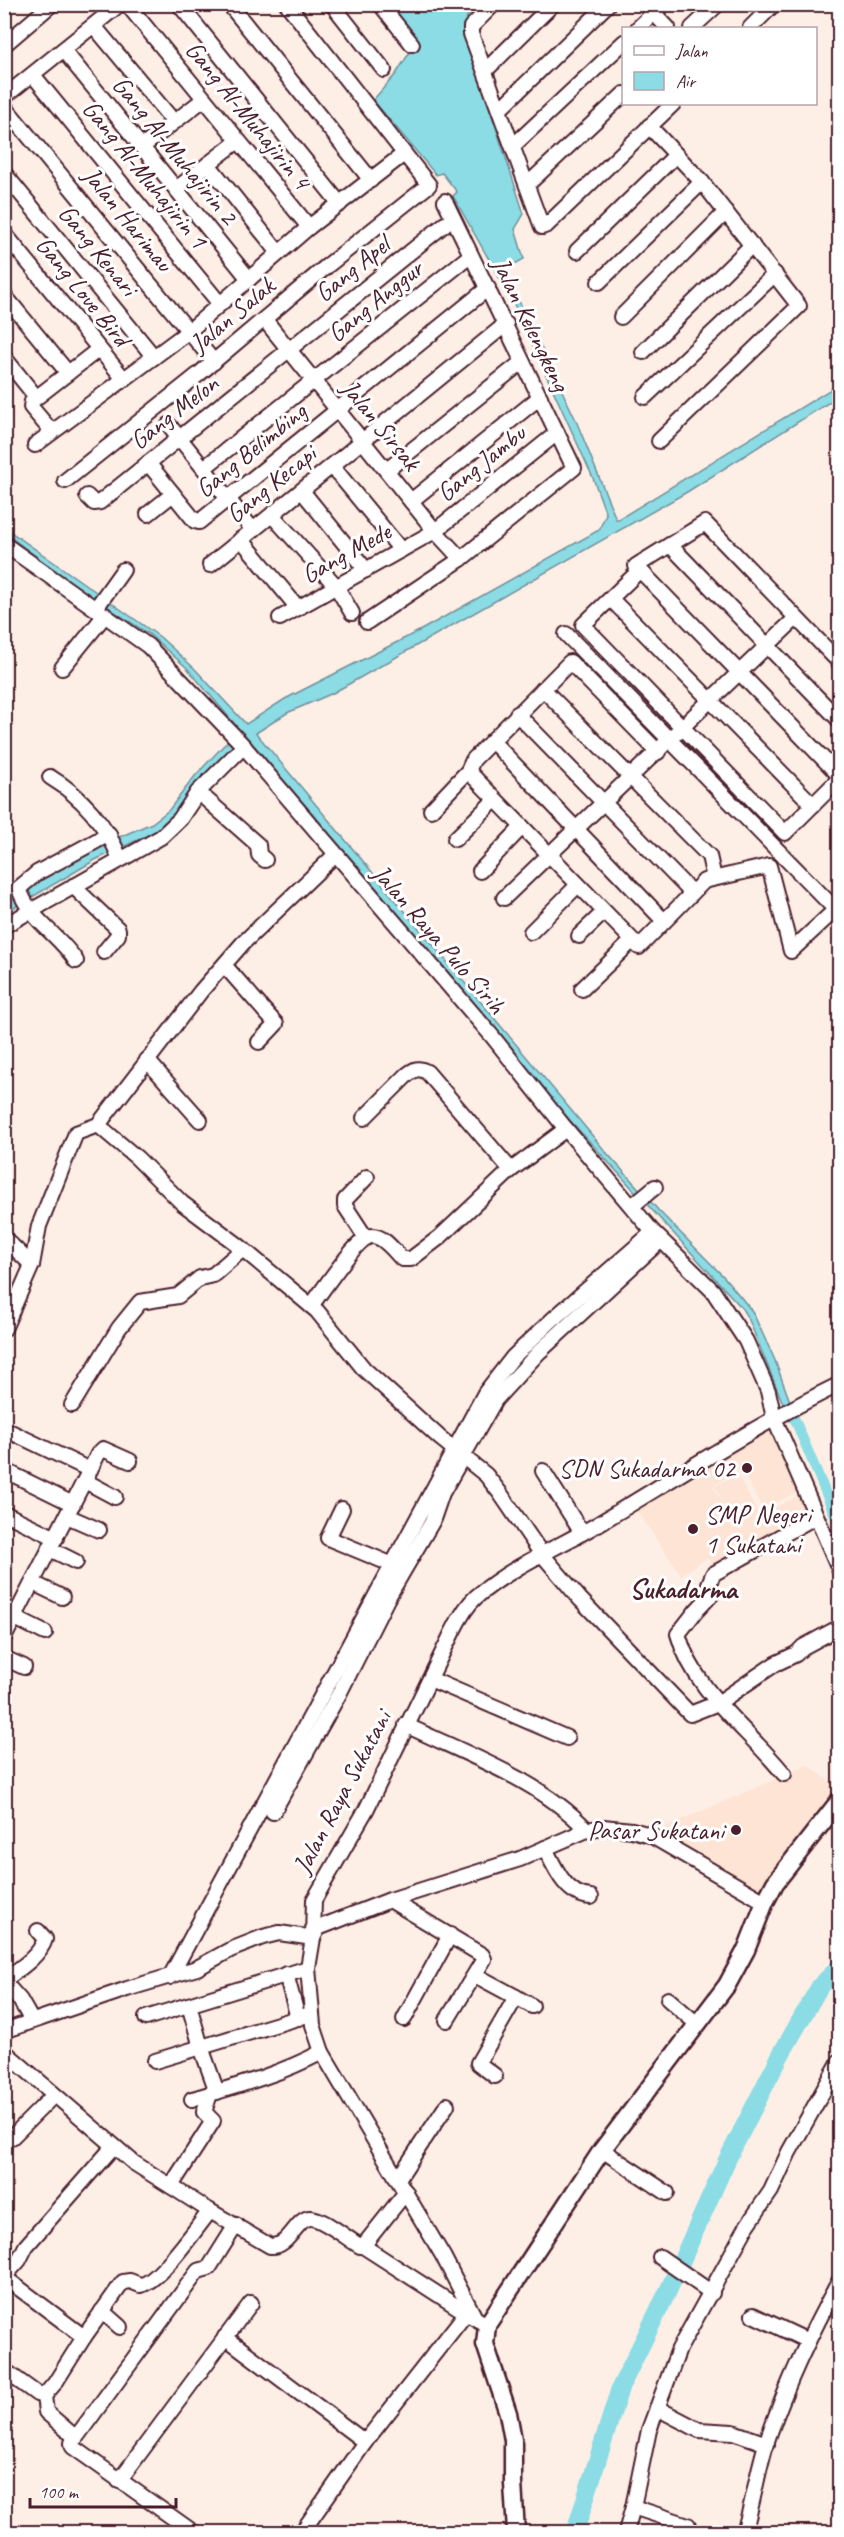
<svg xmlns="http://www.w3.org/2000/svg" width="844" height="2537" font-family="Caveat,sans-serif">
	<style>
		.built { fill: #fde4d4 }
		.water { fill: #8bdce5; stroke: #71909b; stroke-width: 1.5 }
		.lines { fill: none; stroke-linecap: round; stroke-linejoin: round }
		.canal { stroke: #8bdce5; stroke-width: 10 }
		.river { stroke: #8bdce5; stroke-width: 18 }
		.minor-casing { stroke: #4a1f2b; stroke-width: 18 }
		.major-casing { stroke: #4a1f2b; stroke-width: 21 }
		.minor { stroke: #fff; stroke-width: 14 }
		.major { stroke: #fff; stroke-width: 16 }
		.poi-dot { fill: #4a1f2b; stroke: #fff; stroke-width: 2 }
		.labels { text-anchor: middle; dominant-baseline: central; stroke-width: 6; stroke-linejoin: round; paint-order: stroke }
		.street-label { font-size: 26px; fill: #4a1f2b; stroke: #fff }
		.poi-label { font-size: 26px; fill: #4a1f2b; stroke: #fff; text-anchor: end }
		.quarter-label { font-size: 28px; font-weight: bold; fill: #4a1f2b; stroke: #fff }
	</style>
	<rect width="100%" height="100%" fill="#feefe6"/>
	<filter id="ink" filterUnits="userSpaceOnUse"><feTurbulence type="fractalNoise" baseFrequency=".0167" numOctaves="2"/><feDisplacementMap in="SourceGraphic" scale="12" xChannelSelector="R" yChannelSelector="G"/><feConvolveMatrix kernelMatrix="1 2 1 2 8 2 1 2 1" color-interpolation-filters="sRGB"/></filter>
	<g filter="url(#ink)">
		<g class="built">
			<polygon points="771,1427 800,1491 763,1509 741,1469 713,1486 727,1510 715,1486 737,1474 759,1515 802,1494 811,1517 715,1569 707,1558 681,1575 634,1507"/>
			<polygon points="808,1765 839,1788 839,1791 765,1894 660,1833 663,1828"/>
		</g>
		<polygon class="water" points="376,5 477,5 468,15 463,26 524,214 515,229 524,259 504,270 575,418 616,519 619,519 839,384 839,396 687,492 333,693 287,713 256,733 606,1152 659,1211 725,1278 752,1311 774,1358 796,1418 790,1421 749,1320 741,1307 555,1104 453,978 245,735 232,747 199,783 175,815 157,831 95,860 5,913 5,901 103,844 152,823 169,810 195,776 239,729 187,668 149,634 85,593 5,533 5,528 160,637 194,668 246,724 285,699 421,630 599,530 606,514 593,478 513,302 453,196 457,192 442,173 436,175 373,100 396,74 411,50"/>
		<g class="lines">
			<polyline class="canal" points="790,1408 840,1527"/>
			<polyline class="river" points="575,2532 620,2388 668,2291 727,2160 780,2056 820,1986 840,1966"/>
			<g class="minor-casing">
				<g id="minor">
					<polyline points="127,4 309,227"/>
					<polyline points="179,4 340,204"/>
					<polyline points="229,4 371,180"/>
					<polyline points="332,4 384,70"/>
					<polyline points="380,4 412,44"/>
					<polyline points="494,4 471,27 471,34 542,227 547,225 673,104"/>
					<polyline points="645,4 668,28"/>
					<polyline points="94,26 174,122"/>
					<polyline points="638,28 663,4"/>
					<polyline points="692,28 718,4"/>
					<polyline points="750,28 774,4"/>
					<polyline points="4,45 52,4"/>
					<polyline points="64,51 249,279"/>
					<polyline points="486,70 553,4"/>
					<polyline points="33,75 220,304"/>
					<polyline points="4,97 120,4"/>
					<polyline points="4,106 214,362"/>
					<polyline points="500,109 608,4"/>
					<polyline points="649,126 702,182 799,306 659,441"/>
					<polyline points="513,146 624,42"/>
					<polyline points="142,147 204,99"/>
					<polyline points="208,164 279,253"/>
					<polyline points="4,173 154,357"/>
					<polyline points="527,185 624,94"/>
					<polyline points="176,189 238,141"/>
					<polyline points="4,233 124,379"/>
					<polyline points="577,251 676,155"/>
					<polyline points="599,282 702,182"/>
					<polyline points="4,295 68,373"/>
					<polyline points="621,317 726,212"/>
					<polyline points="265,320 435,531 461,559"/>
					<polyline points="643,352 752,245"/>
					<polyline points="4,357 36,397"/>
					<polyline points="645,397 775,274"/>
					<polyline points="169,425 253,530"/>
					<polyline points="52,432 31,407 32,401 99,349"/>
					<polyline points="35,445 189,331 309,227 400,157"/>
					<polyline points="148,463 195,521 199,522 488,288"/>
					<polyline points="332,466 401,550"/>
					<polyline points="204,468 466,259"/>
					<polyline points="387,470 522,362"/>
					<polyline points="65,481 199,374 327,266 429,185 287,4"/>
					<polyline points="302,491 366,570"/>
					<polyline points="87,496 94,503 100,502 445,224"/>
					<polyline points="411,501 540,397"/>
					<polyline points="148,514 173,494"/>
					<polyline points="272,515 336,586 352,613"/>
					<polyline points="241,539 298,608"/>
					<polyline points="4,544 148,646 240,742 492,1036 566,1129 653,1232 713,1291 746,1341 768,1391 774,1418 840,1571"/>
					<polyline points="670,545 840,721"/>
					<polyline points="210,565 506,324"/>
					<polyline points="640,570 583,625 785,833 840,778"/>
					<polyline points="611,599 813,805"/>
					<polyline points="96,608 123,570"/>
					<polyline points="280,618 435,531 557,433"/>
					<polyline points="367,622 461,559 574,468 445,201"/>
					<polyline points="566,634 840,914"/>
					<polyline points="840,663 705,523 636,566 840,776"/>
					<polyline points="62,668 105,615"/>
					<polyline points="543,689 709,856 714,878"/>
					<polyline points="517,714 692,893"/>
					<polyline points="492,741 664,921"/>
					<polyline points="468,771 639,947 704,881 769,866 791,951 835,910"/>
					<path d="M50 777C80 795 108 826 120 859"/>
					<polyline points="198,792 258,845 259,855 265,860"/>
					<polyline points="431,810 468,771 473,760 570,662 658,752"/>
					<polyline points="455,839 495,800"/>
					<polyline points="480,871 522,827"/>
					<polyline points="73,886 118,929 118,935 104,952"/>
					<polyline points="504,898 796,618"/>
					<polyline points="4,926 161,837 180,819 198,792 244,746"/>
					<polyline points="531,932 578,885"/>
					<polyline points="579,936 604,912"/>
					<path d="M76 961C60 935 28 919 19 888L37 873 109 834"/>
					<polyline points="225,966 276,1024 259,1042"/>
					<polyline points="582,989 632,941"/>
					<polyline points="147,1060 200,1120"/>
					<path d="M364 1118 407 1075C415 1069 418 1067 427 1072L511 1170"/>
					<polyline points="98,1125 137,1158 182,1203 238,1245 317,1311 364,1369 440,1438 486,1475 500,1493 541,1553 580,1599 690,1714 718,1703 775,1664 796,1654 803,1647 840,1627"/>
					<polyline points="632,1206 655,1187"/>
					<polyline points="4,1238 32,1265"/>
					<polyline points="366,1238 345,1206 345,1200 367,1177"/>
					<path d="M311 1306C321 1293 358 1236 372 1236 384 1236 394 1251 402 1259H411L440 1237 511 1170 566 1129"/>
					<polyline points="4,1329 32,1265 39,1226 76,1133 98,1125 201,991 243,943 335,855"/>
					<polyline points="72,1405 119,1328 140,1302 178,1296 200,1278 213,1275 243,1249"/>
					<polyline points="11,1432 90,1470"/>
					<polyline points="4,1470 73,1504"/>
					<polyline points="543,1471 582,1533"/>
					<polyline points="85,1481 115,1497"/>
					<polyline points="342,1509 328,1538 393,1565"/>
					<polyline points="4,1513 56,1538"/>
					<polyline points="67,1516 99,1530"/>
					<polyline points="50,1549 76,1562"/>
					<polyline points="33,1583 62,1597"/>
					<polyline points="15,1618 45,1633"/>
					<polyline points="4,1638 98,1454 103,1449 130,1461"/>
					<polyline points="4,1658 24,1667"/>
					<polyline points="430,1679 567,1738"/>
					<path d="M406 1725C467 1755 540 1780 587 1830"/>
					<path d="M784 1774C748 1729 694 1692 678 1634L696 1611 712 1594 709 1584 713 1574 815 1517"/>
					<polyline points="273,1812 339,1694 387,1599 432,1522 442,1493 495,1400 539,1352 661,1240"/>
					<path d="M545 1848C555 1868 566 1896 591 1897"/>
					<polyline points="390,1900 482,1955 484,1959 447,2020"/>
					<polyline points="286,1974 298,2018"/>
					<polyline points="475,1975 516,1997 478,2063 495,2076"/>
					<polyline points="170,1977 485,1393 513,1357 552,1320 653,1232"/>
					<path d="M4 1980C18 1970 40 1956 45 1939L38 1931"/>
					<polyline points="4,1982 20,2000 32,2021"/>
					<polyline points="516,1997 532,2006"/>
					<polyline points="668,1999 696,2023"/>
					<polyline points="189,2005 201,2047 217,2092"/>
					<polyline points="146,2018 308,1968"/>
					<polyline points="404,2019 450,1935"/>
					<polyline points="4,2031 127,1989 197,1968 230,1950 263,1937 279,1933 313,1938 318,1928 390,1900 520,1859 587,1830 603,1827 632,1830 650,1835 765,1902"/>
					<path d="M4 2051 134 2163 210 2211 270 2246C290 2248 296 2217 311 2218 324 2219 348 2239 360 2246H363L406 2192"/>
					<polyline points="155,2061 311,2014"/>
					<path d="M192 2099C237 2086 281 2074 322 2052"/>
					<polyline points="12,2137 54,2095"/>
					<polyline points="602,2150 667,2193"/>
					<polyline points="398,2179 447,2105"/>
					<polyline points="171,2186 213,2121 204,2112 210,2094"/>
					<polyline points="363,2246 473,2317"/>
					<polyline points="660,2257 712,2293"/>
					<path d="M4 2277 84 2337 123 2282 130 2281 140 2285C158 2284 197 2227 210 2211"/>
					<polyline points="4,2277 19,2260 26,2246 113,2147"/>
					<polyline points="102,2311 120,2327"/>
					<polyline points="753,2315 808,2341"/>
					<path d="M487 2325 475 2318 443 2256 322 2052 313 2025 308 1968 313 1938 314 1900 366 1810 453 1631C459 1619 466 1606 476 1597 512 1566 557 1548 598 1524 678 1476 756 1425 840 1384"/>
					<polyline points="225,2337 365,2442"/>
					<polyline points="4,2370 37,2394 44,2396 55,2383 84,2337"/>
					<polyline points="44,2396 46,2412 75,2437"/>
					<polyline points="657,2408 699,2430 733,2432 767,2444"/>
					<polyline points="119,2481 251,2303"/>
					<polyline points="633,2507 688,2525"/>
					<polyline points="193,2532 73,2447 72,2443 198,2271 209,2268 236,2225"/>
					<polyline points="302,2532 365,2442 467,2312"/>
					<polyline points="626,2532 633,2507 649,2430 679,2349 747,2226 771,2191 789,2152 840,2061"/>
					<path d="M744 2532C754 2500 758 2466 769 2435 788 2381 812 2330 840 2280"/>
				</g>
			</g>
			<g class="major-casing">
				<polyline id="major" points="516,2532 513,2484 513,2440 508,2413 485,2344 487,2325 602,2150 727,1985 746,1950 765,1902 775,1883 840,1800"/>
			</g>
			<use href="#minor" class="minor"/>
			<use href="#major" class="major"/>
		</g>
	</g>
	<g class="poi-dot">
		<circle cx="747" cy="1468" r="6"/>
		<circle cx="693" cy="1529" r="6"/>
		<circle cx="736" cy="1830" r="6"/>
	</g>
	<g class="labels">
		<g class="street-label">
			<text transform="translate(248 115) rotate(51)">Gang Al-Muhajirin 4</text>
			<text transform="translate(175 150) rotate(51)">Gang Al-Muhajirin 2</text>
			<text transform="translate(145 174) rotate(51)">Gang Al-Muhajirin 1</text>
			<text transform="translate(128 219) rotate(51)">Jalan Harimau</text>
			<text transform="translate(98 250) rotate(51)">Gang Kenari</text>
			<text transform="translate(352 269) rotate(-39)">Gang Apel</text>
			<text transform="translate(83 291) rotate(51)">Gang Love Bird</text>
			<text transform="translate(375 301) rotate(-39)">Gang Anggur</text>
			<text transform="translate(232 315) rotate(-40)">Jalan Salak</text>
			<text transform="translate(531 324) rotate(64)">Jalan Kelengkeng</text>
			<text transform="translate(174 412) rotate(-38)">Gang Melon</text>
			<text transform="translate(381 425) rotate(51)">Jalan Sirsak</text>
			<text transform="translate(251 450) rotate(-39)">Gang Belimbing</text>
			<text transform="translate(481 463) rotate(-39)">Gang Jambu</text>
			<text transform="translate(271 484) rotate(-39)">Gang Kecapi</text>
			<text transform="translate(346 553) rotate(-29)">Gang Mede</text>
			<text transform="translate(439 939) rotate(49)">Jalan Raya Pulo Sirih</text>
			<text transform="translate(342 1792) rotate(-62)">Jalan Raya Sukatani</text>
		</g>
		<g class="poi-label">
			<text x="735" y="1468">SDN Sukadarma 02</text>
			<text x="705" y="1514" text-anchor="start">SMP Negeri<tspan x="705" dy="30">1 Sukatani</tspan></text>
			<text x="724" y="1830">Pasar Sukatani</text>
		</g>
		<g class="quarter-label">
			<text x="683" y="1588">Sukadarma</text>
		</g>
	</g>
	<rect width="844" height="2537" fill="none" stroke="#fff" stroke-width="24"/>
	<rect x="12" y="12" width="820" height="2513" fill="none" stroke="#4a1f2b" stroke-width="2" filter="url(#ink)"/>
	<rect x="622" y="27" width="195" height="78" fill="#ffffff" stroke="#b7a5aa" stroke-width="1.5"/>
	<rect x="634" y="46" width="30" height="9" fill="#ffffff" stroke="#b7a5aa" stroke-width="1.5"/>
	<text x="676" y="57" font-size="18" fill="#4a1f2b">Jalan</text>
	<rect x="634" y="72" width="30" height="18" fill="#8bdce5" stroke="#b7a5aa" stroke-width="1.5"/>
	<text x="676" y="87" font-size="18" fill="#4a1f2b">Air</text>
	<path d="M30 2498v9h146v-9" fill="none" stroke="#4a1f2b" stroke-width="3"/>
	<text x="39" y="2498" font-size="18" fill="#4a1f2b" stroke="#ffffff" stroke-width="4.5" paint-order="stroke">100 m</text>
</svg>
